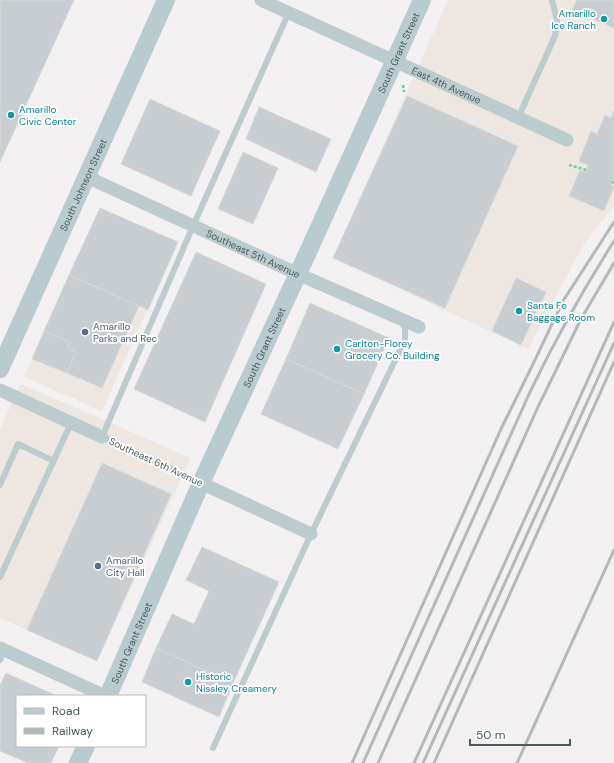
<svg xmlns="http://www.w3.org/2000/svg" width="614" height="763" font-family="'DM Sans',sans-serif">
	<style>
		.commercial { fill: #eee6e0 }
		.building { fill: #c7cdd0; stroke: #d5d9dc }
		.lines { fill: none; stroke-linecap: round; stroke-linejoin: round }
		.path { stroke: #77ce87; stroke-width: 2.5; stroke-dasharray: 3 2; stroke-linecap: butt }
		.lane { stroke: #bccbcd; stroke-width: 6 }
		.street { stroke: #bccbcd; stroke-width: 13 }
		.secondary { stroke: #b9cbcf; stroke-width: 18 }
		.rail { stroke: #b3b8bb; stroke-width: 3 }
		.culture-dot { fill: #0f9aa8; stroke: #fff; stroke-width: 1.5 }
		.service-dot { fill: #5c6f8a; stroke: #fff; stroke-width: 1.5 }
		.labels { text-anchor: middle; dominant-baseline: central; stroke-width: 3.5; stroke-linejoin: round; paint-order: stroke }
		.culture-label { font-size: 10px; fill: #0d838f; stroke: #fff; text-anchor: start }
		.street-label { font-size: 10px; fill: #485b5e; stroke: #fff }
		.service-label { font-size: 10px; fill: #4e5e75; stroke: #fff; text-anchor: start }
	</style>
	<rect width="100%" height="100%" fill="#f3f0f1"/>
	<g class="commercial">
		<polygon points="448,0 614,0 614,206 584,244 528,349 333,258"/>
		<polygon points="100,208 178,242 102,411 24,377"/>
		<polygon points="21,384 191,458 97,661 0,618 0,429"/>
	</g>
	<g class="building">
		<polygon points="0,0 74,0 0,162"/>
		<polygon points="577,0 614,0 614,28 572,10"/>
		<polygon points="407,96 518,146 445,308 333,258"/>
		<polygon points="150,99 220,131 191,196 121,164"/>
		<polygon points="259,107 331,139 316,172 246,139"/>
		<polygon points="614,110 614,179 611,185 614,187 604,211 569,196 580,170 585,172 588,165 579,161 591,131 597,134 605,115 611,118"/>
		<polygon points="243,152 278,168 253,224 218,209"/>
		<polygon points="100,208 178,242 148,310 69,275"/>
		<polygon points="196,252 266,284 205,422 134,389"/>
		<polygon points="69,275 139,306 102,388 67,373 76,352 68,347 70,342 44,331"/>
		<polygon points="516,278 546,292 521,345 492,331"/>
		<polygon points="310,303 389,338 364,394 286,359"/>
		<polygon points="44,331 70,342 68,347 76,352 67,373 32,359"/>
		<polygon points="286,359 364,394 338,449 261,414"/>
		<polygon points="102,463 171,494 97,661 27,630"/>
		<polygon points="202,547 279,582 233,683 156,648 172,614 194,624 209,591 186,580"/>
		<polygon points="156,648 233,683 219,717 142,682"/>
		<polygon points="6,673 57,696 17,696 17,746 59,746 51,763 28,763 0,751 0,685"/>
	</g>
	<g class="lines">
		<g class="path">
			<polyline points="403,85 404,92"/>
			<polyline points="569,165 586,170"/>
			<polyline points="612,182 614,183"/>
		</g>
		<g class="lane">
			<polyline points="518,118 555,36 557,20 552,0"/>
			<polyline points="199,482 102,437 193,226 289,12"/>
			<polyline points="0,485 18,444 54,461"/>
			<polyline points="0,577 71,423"/>
			<polyline points="0,660 4,650"/>
			<polyline points="213,748 311,534 405,340 405,328 401,321"/>
		</g>
		<g class="street">
			<path id="s1" d="M261 0 567 140"/>
			<path id="s2" d="M87 177 298 274 419 327"/>
			<polyline points="0,390 102,437"/>
			<polyline points="201,483 311,534"/>
			<polyline points="0,648 105,696"/>
		</g>
		<g class="secondary">
			<path id="s3" d="M0 369 166 0"/>
			<path id="s4" d="M108 696 201 483 308 252 422 0"/>
			<polyline points="78,763 86,746"/>
		</g>
		<g class="rail">
			<polyline points="352,763 501,429 534,362 563,301 614,222"/>
			<path d="M363 763 530 392C555 340 583 290 614 241"/>
			<polyline points="378,763 538,407 581,319 614,263"/>
			<polyline points="414,763 614,322"/>
			<polyline points="423,763 614,343"/>
			<polyline points="434,763 614,362"/>
			<polyline points="517,763 614,550"/>
		</g>
	</g>
	<g class="culture-dot">
		<circle cx="604" cy="19" r="4"/>
		<circle cx="11" cy="115" r="4"/>
		<circle cx="519" cy="311" r="4"/>
		<circle cx="337" cy="349" r="4"/>
		<circle cx="188" cy="682" r="4"/>
	</g>
	<g class="service-dot">
		<circle cx="85" cy="332" r="4"/>
		<circle cx="98" cy="566" r="4"/>
	</g>
	<g class="labels">
		<g class="culture-label">
			<text x="596" y="13" text-anchor="end">Amarillo<tspan x="596" dy="12">Ice Ranch</tspan></text>
			<text x="19" y="109">Amarillo<tspan x="19" dy="12">Civic Center</tspan></text>
			<text x="527" y="305">Santa Fe<tspan x="527" dy="12">Baggage Room</tspan></text>
			<text x="345" y="343">Carlton-Florey<tspan x="345" dy="12">Grocery Co. Building</tspan></text>
			<text x="196" y="676">Historic<tspan x="196" dy="12">Nissley Creamery</tspan></text>
		</g>
		<g class="street-label">
			<text stroke="none"><textPath href="#s4" startOffset="706">South Grant Street</textPath></text>
			<text stroke="none"><textPath href="#s1" startOffset="204">East 4th Avenue</textPath></text>
			<text stroke="none"><textPath href="#s3" startOffset="202">South Johnson Street</textPath></text>
			<text stroke="none"><textPath href="#s2" startOffset="183">Southeast 5th Avenue</textPath></text>
			<text stroke="none"><textPath href="#s4" startOffset="382">South Grant Street</textPath></text>
			<text transform="translate(156 462) rotate(25)">Southeast 6th Avenue</text>
			<text stroke="none"><textPath href="#s4" startOffset="58">South Grant Street</textPath></text>
		</g>
		<g class="service-label">
			<text x="93" y="326">Amarillo<tspan x="93" dy="12">Parks and Rec</tspan></text>
			<text x="106" y="560">Amarillo<tspan x="106" dy="12">City Hall</tspan></text>
		</g>
	</g>
	<rect x="16" y="695" width="130" height="52" fill="#ffffff" stroke="#b6bdbf"/>
	<rect x="24" y="708" width="20" height="6" fill="#b9cbcf" stroke="#b6bdbf"/>
	<text x="52" y="715" font-size="12" fill="#485b5e">Road</text>
	<rect x="24" y="728" width="20" height="6" fill="#b3b8bb" stroke="#b6bdbf"/>
	<text x="52" y="735" font-size="12" fill="#485b5e">Railway</text>
	<path d="M470 739v6h100v-6" fill="none" stroke="#485b5e" stroke-width="2"/>
	<text x="476" y="739" font-size="12" fill="#485b5e" stroke="#ffffff" stroke-width="3" paint-order="stroke">50 m</text>
</svg>
